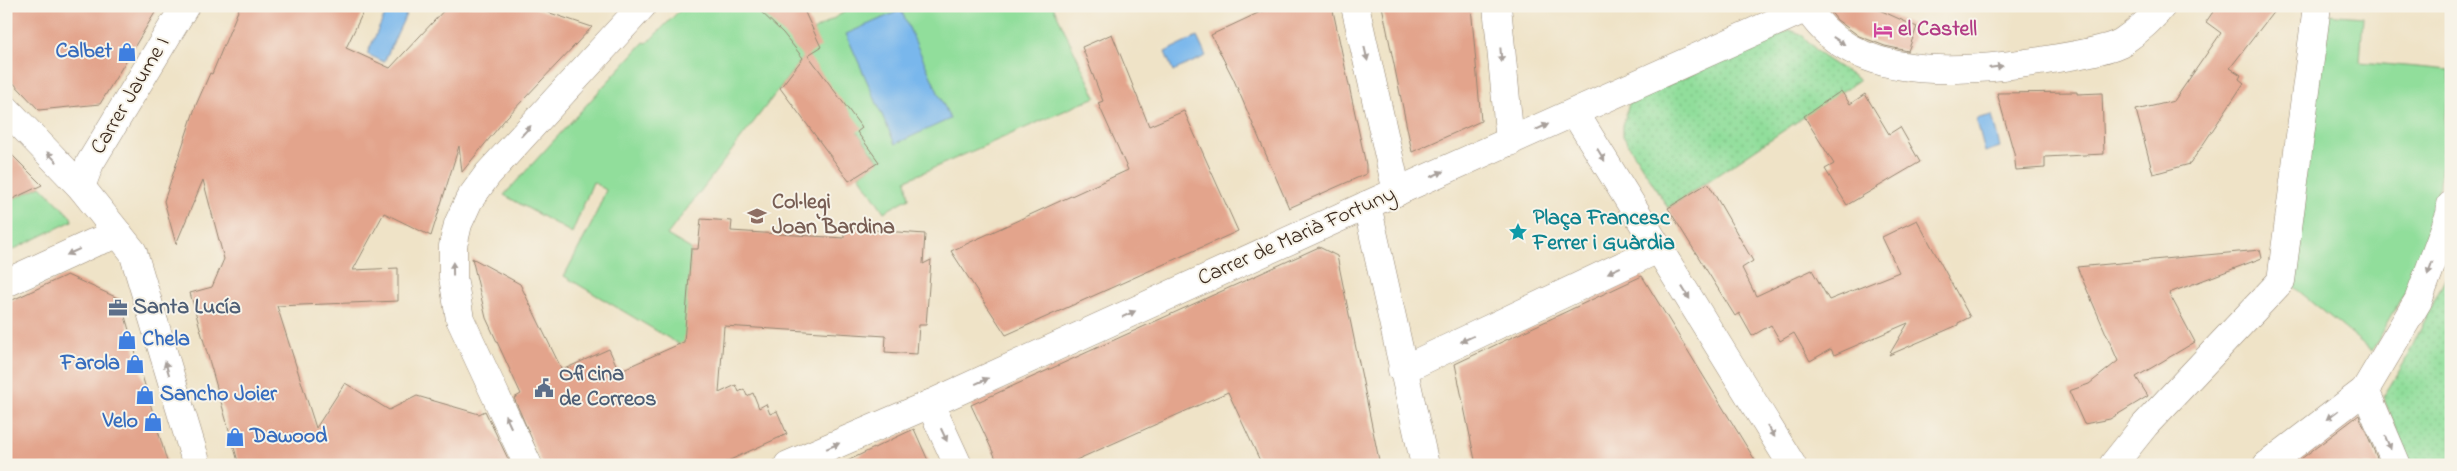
<svg xmlns="http://www.w3.org/2000/svg" width="2457" height="471" font-family="'Indie Flower',sans-serif">
	<style>
		.grass { fill: #91de9b; stroke: #66845c }
		.park { fill: url(#park-dots); stroke: #66845c }
		.water { fill: #79b7ec; stroke: #5a7085 }
		.building { fill: #e3a48c }
		.lines { fill: none; stroke-linecap: round; stroke-linejoin: round }
		.minor-casing { stroke: #958672; stroke-width: 29 }
		.minor { stroke: #fff; stroke-width: 28 }
		.oneway { fill: #a79f9a }
		.labels { text-anchor: middle; dominant-baseline: central; stroke-width: 4; stroke-linejoin: round; paint-order: stroke }
		.hotel-label { font-size: 22px; font-weight: bold; fill: #b23c85; stroke: #f7f3e8; text-anchor: start }
		.shop-label { font-size: 22px; font-weight: bold; fill: #366cbe; stroke: #f7f3e8; text-anchor: end }
		.street-label { font-size: 22px; fill: #3b2a1e; stroke: #f7f3e8 }
		.education-label { font-size: 22px; font-weight: bold; fill: #785e54; stroke: #f7f3e8; text-anchor: start }
		.culture-label { font-size: 22px; font-weight: bold; fill: #0d838f; stroke: #f7f3e8; text-anchor: start }
		.service-label { font-size: 22px; font-weight: bold; fill: #4e5e75; stroke: #f7f3e8; text-anchor: start }
	</style>
	<defs>
		<pattern id="park-dots" width="8" height="8" patternUnits="userSpaceOnUse" patternTransform="scale(1.25)"><rect width="8" height="8" fill="#91de9b"/><path d="M2 2h.1M6 6h.1" fill="none" stroke="#7ebf85" stroke-width="1.8" stroke-linecap="round"/></pattern>
	</defs>
	<rect width="100%" height="100%" fill="#f7f3e8"/>
	<filter id="ink" filterUnits="userSpaceOnUse"><feTurbulence type="fractalNoise" baseFrequency=".02" numOctaves="2"/><feDisplacementMap in="SourceGraphic" scale="10" xChannelSelector="R" yChannelSelector="G"/><feConvolveMatrix kernelMatrix="1 2 1 2 8 2 1 2 1" color-interpolation-filters="sRGB"/></filter>
	<filter id="wash" filterUnits="userSpaceOnUse"><feTurbulence type="fractalNoise" baseFrequency=".0096" numOctaves="4" result="noise"/><feDisplacementMap in="SourceGraphic" scale="20" xChannelSelector="R" yChannelSelector="G"/><feGaussianBlur stdDeviation="1.12" result="paint"/><feColorMatrix in="noise" values="0 0 0 0 0 0 0 0 0 0 0 0 0 0 0 0 0 1.4 0 .05"/><feComposite in="paint" operator="in"/></filter>
	<g filter="url(#wash)">
		<rect width="100%" height="100%" fill="#efe3c7"/>
		<g class="grass">
			<polygon points="684,6 756,6 791,39 792,44 854,6 1053,6 1096,97 906,180 909,198 884,212 859,175 879,161 802,59 667,235 691,249 687,309 687,349 564,276 592,223 606,190 593,182 572,233 504,195 644,42 647,43"/>
			<polygon points="2325,14 2363,17 2360,62 2450,70 2436,229 2427,253 2372,351 2289,283"/>
			<polygon points="41,186 71,217 72,221 6,253 6,202"/>
		</g>
		<g class="park">
			<polygon points="1790,30 1801,34 1822,56 1859,80 1668,208 1623,136 1623,126 1629,103"/>
			<polygon points="2451,267 2451,465 2411,465 2383,397 2404,363"/>
		</g>
		<g class="water">
			<polygon points="389,6 410,6 384,62 367,54"/>
			<polygon points="901,10 950,119 895,144 846,34"/>
			<polygon points="1197,37 1206,56 1173,71 1165,52"/>
			<polygon points="1992,115 2000,147 1985,152 1976,119"/>
		</g>
		<g id="blocks">
			<g class="building">
				<polygon points="6,6 159,6 100,104 39,110 6,75"/>
				<polygon points="240,6 366,6 346,48 390,68 448,6 529,6 592,27 507,117 462,172 459,146 431,236 384,213 353,270 398,268 398,301 277,306 316,428 345,383 389,410 417,396 479,414 485,411 511,465 239,465 190,293 212,287 224,259 203,180 176,244 164,201 196,105 210,73 212,74"/>
				<polygon points="755,6 802,6 821,47 808,55 862,128 857,132 879,162 849,181 780,88 803,58 783,33"/>
				<polygon points="1273,6 1332,6 1366,165 1366,174 1289,208 1233,78 1211,35"/>
				<polygon points="1382,6 1471,6 1481,121 1412,152"/>
				<polygon points="1826,6 1873,7 1917,27 1908,51 1885,46 1859,36 1837,20"/>
				<polygon points="2217,6 2278,6 2230,68 2241,75 2239,79 2244,83 2190,164 2153,174 2136,110 2174,101 2221,33 2206,22"/>
				<polygon points="1112,34 1149,126 1184,111 1238,231 1006,335 951,251 1128,170 1098,103 1103,101 1082,47"/>
				<polygon points="1841,91 1850,104 1865,94 1889,134 1900,127 1920,162 1847,205 1825,169 1834,164 1804,116"/>
				<polygon points="2077,92 2077,94 2102,93 2104,154 2045,157 2045,168 2016,170 2014,153 1997,93"/>
				<polygon points="6,149 42,185 6,202"/>
				<polygon points="1708,183 1753,261 1742,268 1756,296 1812,270 1829,300 1899,272 1882,237 1917,220 1970,317 1958,323 1958,325 1889,355 1908,323 1834,355 1831,349 1810,361 1794,333 1780,341 1771,325 1752,336 1739,313 1735,316 1668,208"/>
				<polygon points="701,219 732,221 731,231 844,238 844,228 925,234 923,264 931,260 926,325 919,325 917,354 885,352 886,336 724,326 719,393 736,385 739,392 744,389 747,396 753,393 759,408 766,404 770,414 777,411 787,434 719,465 543,465 514,398 521,394 486,318 472,258 520,284 562,370 609,349 619,371 684,342 691,249 698,249"/>
				<polygon points="1319,247 1337,256 1380,465 1262,465 1228,392 1065,465 999,465 971,405"/>
				<polygon points="2260,250 2262,258 2169,293 2195,342 2136,377 2148,396 2110,419 2084,424 2069,391 2089,384 2118,361 2077,267"/>
				<polygon points="67,275 120,299 168,465 6,465 6,303"/>
				<polygon points="1642,276 1758,465 1476,465 1455,364"/>
				<polygon points="2359,415 2380,465 2293,465"/>
				<polygon points="914,429 930,465 839,465 899,436"/>
			</g>
		</g>
	</g>
	<g filter="url(#ink)">
		<use href="#blocks" fill-opacity="0" stroke="#958672" stroke-width="1"/>
		<g class="lines">
			<g class="minor-casing">
				<g id="minor">
					<polyline points="1355,6 1397,192"/>
					<polyline points="1497,6 1510,142"/>
					<path d="M1806 6C1853 85 1963 72 2040 61 2059 58 2107 51 2122 42 2135 33 2152 19 2162 6"/>
					<polyline points="6,109 81,187 133,252 197,465"/>
					<polyline points="1575,113 1792,465"/>
					<polyline points="81,187 90,163 185,6"/>
					<polyline points="1367,205 1425,465"/>
					<polyline points="6,283 93,243 119,234"/>
					<polyline points="1402,370 1658,249"/>
					<polyline points="2365,390 2397,465"/>
					<polyline points="930,404 958,465"/>
					<polyline points="528,465 460,319 453,277 453,246 458,224 469,200 488,174 642,6"/>
					<polyline points="788,465 930,404 1367,205 1807,8"/>
					<polyline points="2113,465 2145,425 2281,281 2317,6"/>
					<polyline points="2267,465 2365,390 2418,301 2450,214 2451,205"/>
				</g>
			</g>
			<use href="#minor" class="minor"/>
		</g>
		<defs><path id="oneway-solid" d="M-6-.8H1V-3.2L6.5 0L1 3.2V.8H-6Z" transform="scale(1.25)"/></defs>
		<g class="oneway">
			<use href="#oneway-solid" transform="translate(1839 41) rotate(34)"/>
			<use href="#oneway-solid" transform="translate(1366 54) rotate(77)"/>
			<use href="#oneway-solid" transform="translate(1501 55) rotate(85)"/>
			<use href="#oneway-solid" transform="translate(1996 67) rotate(-8)"/>
			<use href="#oneway-solid" transform="translate(1542 127) rotate(-24)"/>
			<use href="#oneway-solid" transform="translate(526 131) rotate(-47)"/>
			<use href="#oneway-solid" transform="translate(1601 155) rotate(59)"/>
			<use href="#oneway-solid" transform="translate(52 157) rotate(-134)"/>
			<use href="#oneway-solid" transform="translate(1437 174) rotate(-24)"/>
			<use href="#oneway-solid" transform="translate(73 252) rotate(155)"/>
			<use href="#oneway-solid" transform="translate(2430 268) rotate(110)"/>
			<use href="#oneway-solid" transform="translate(453 269) rotate(-91)"/>
			<use href="#oneway-solid" transform="translate(1614 270) rotate(155)"/>
			<use href="#oneway-solid" transform="translate(1686 293) rotate(58)"/>
			<use href="#oneway-solid" transform="translate(1129 314) rotate(-25)"/>
			<use href="#oneway-solid" transform="translate(1467 339) rotate(155)"/>
			<use href="#oneway-solid" transform="translate(167 368) rotate(-107)"/>
			<use href="#oneway-solid" transform="translate(982 381) rotate(-24)"/>
			<use href="#oneway-solid" transform="translate(2332 415) rotate(143)"/>
			<use href="#oneway-solid" transform="translate(508 421) rotate(-115)"/>
			<use href="#oneway-solid" transform="translate(1771 431) rotate(58)"/>
			<use href="#oneway-solid" transform="translate(944 435) rotate(65)"/>
			<use href="#oneway-solid" transform="translate(2388 443) rotate(67)"/>
			<use href="#oneway-solid" transform="translate(833 446) rotate(-23)"/>
		</g>
	</g>
	<defs>
		<g id="hotel-bare" transform="scale(1.5)"><path d="M-6-4.5h1.5V1H6V5H4.5V3h-9V5H-6ZM-4 0a1.8 1.8 0 1 1 3.6 0ZM.5 0V-2.5h3Q6-2.5 6 0Z" fill="#d1479c" stroke="#f7f3e8" stroke-width="2.5" paint-order="stroke"/></g>
		<g id="shop-bare" transform="scale(1.5)"><path d="M-5-2.5h2.3a2.7 3.5 0 0 1 5.4 0H5L5.5 6h-11ZM-1.5-2.5h3a1.5 2.3 0 0 0-3 0Z" fill="#3f7fe0" stroke="#f7f3e8" stroke-width="2.5" paint-order="stroke"/></g>
		<g id="school-bare" transform="scale(1.5)"><path d="M0-5L7-2L0 1L-7-2ZM-4 1L0 2.5L4 1V4Q0 6-4 4Z" fill="#8d6e63" stroke="#f7f3e8" stroke-width="2.5" paint-order="stroke"/></g>
		<g id="sight-bare" transform="scale(1.5)"><path d="M0-6L1.8-2.2L6-1.7L2.9 1.2L3.7 5.4L0 3.3L-3.7 5.4L-2.9 1.2L-6-1.7L-1.8-2.2Z" fill="#0f9aa8" stroke="#f7f3e8" stroke-width="2.5" paint-order="stroke"/></g>
		<g id="office-bare" transform="scale(1.5)"><path d="M-6-3h4V-5.5h4V-3h4V5H-6ZM-1-4.5V-3h2v-1.5ZM-6 0V1H6V0Z" fill="#5c6f8a" stroke="#f7f3e8" stroke-width="2.5" paint-order="stroke"/></g>
		<g id="civic-bare" transform="scale(1.5)"><path d="M-.6-6.5H3V-4.5H.6V-3L4-1V1h2V6H-6V1h2V-1L-.6-3ZM-1.2 2.5V6h2.4V2.5Z" fill="#5c6f8a" stroke="#f7f3e8" stroke-width="2.5" paint-order="stroke"/></g>
	</defs>
	<g fill-rule="evenodd">
		<use href="#hotel-bare" x="1883" y="30"/>
		<use href="#shop-bare" x="127" y="52"/>
		<use href="#school-bare" x="757" y="216"/>
		<use href="#sight-bare" x="1518" y="232"/>
		<use href="#office-bare" x="118" y="308"/>
		<use href="#shop-bare" x="127" y="340"/>
		<use href="#shop-bare" x="135" y="364"/>
		<use href="#civic-bare" x="544" y="388"/>
		<use href="#shop-bare" x="145" y="395"/>
		<use href="#shop-bare" x="153" y="422"/>
		<use href="#shop-bare" x="235" y="437"/>
	</g>
	<g class="labels">
		<g class="hotel-label">
			<text x="1898" y="30">el Castell</text>
		</g>
		<g class="shop-label">
			<text x="112" y="52">Calbet</text>
			<text x="142" y="340" text-anchor="start">Chela</text>
			<text x="120" y="364">Farola</text>
			<text x="160" y="395" text-anchor="start">Sancho Joier</text>
			<text x="138" y="422">Velo</text>
			<text x="250" y="437" text-anchor="start">Dawood</text>
		</g>
		<g class="street-label">
			<text transform="translate(131 96) rotate(-59)">Carrer Jaume I</text>
			<text transform="translate(1297 237) rotate(-24)">Carrer de Marià Fortuny</text>
		</g>
		<g class="education-label">
			<text x="772" y="203">Col·legi<tspan x="772" dy="25">Joan Bardina</tspan></text>
		</g>
		<g class="culture-label">
			<text x="1533" y="219">Plaça Francesc<tspan x="1533" dy="25">Ferrer i Guàrdia</tspan></text>
		</g>
		<g class="service-label">
			<text x="133" y="308">Santa Lucía</text>
			<text x="559" y="375">Oficina<tspan x="559" dy="25">de Correos</tspan></text>
		</g>
	</g>
	<rect width="2457" height="471" fill="none" stroke="#f7f3e8" stroke-width="25"/>
</svg>
